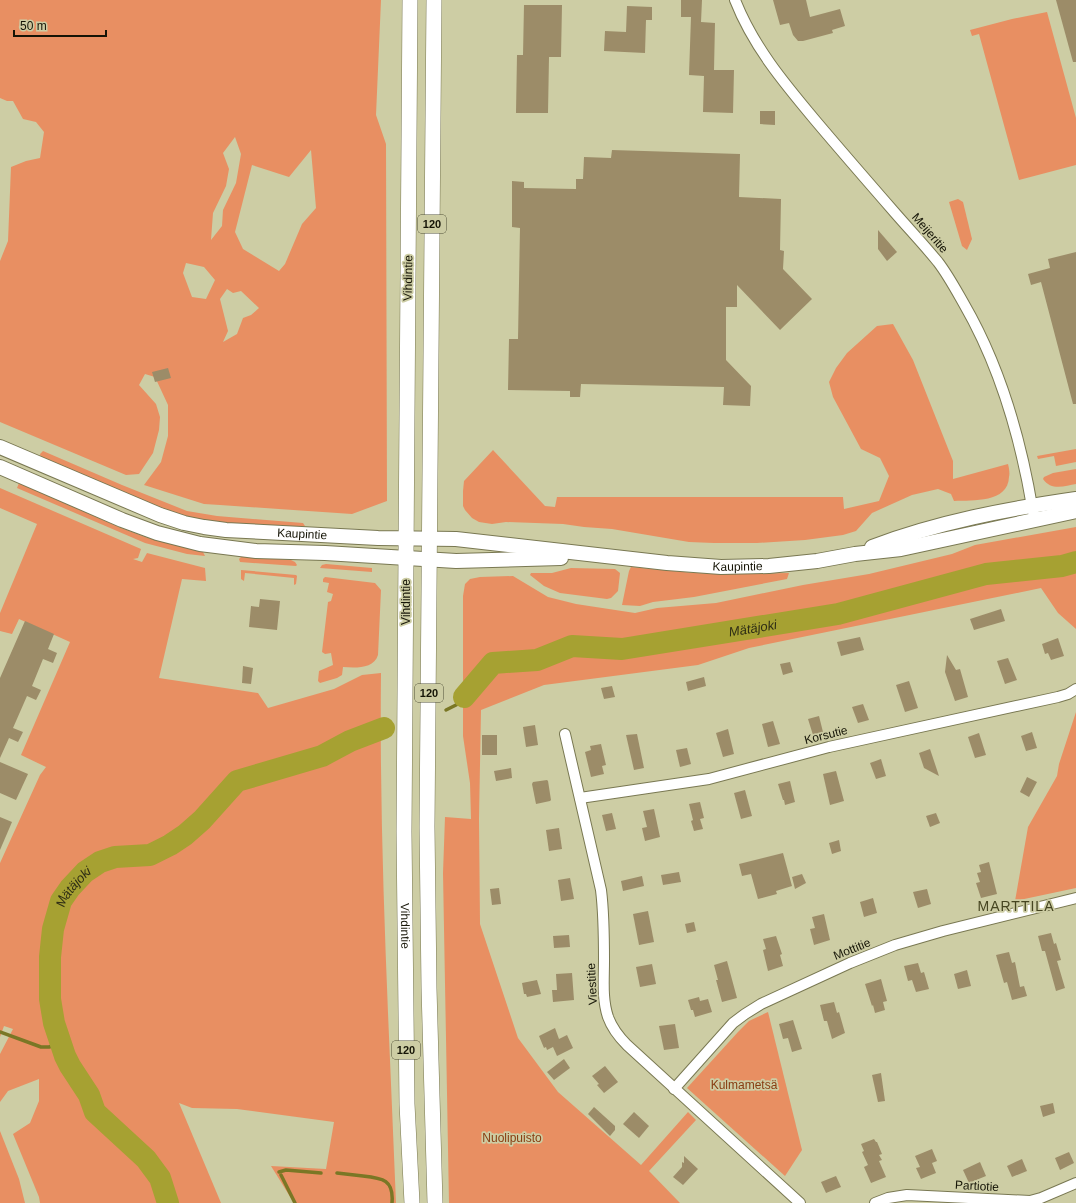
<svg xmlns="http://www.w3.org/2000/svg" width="1076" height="1203" font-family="Arial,sans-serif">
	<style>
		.green { fill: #e88f62; fill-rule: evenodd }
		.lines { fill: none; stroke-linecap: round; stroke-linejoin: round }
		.stream { stroke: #7a7725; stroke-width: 3.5 }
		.river { stroke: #a6a132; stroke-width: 22 }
		.building { fill: #9c8c68 }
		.minor-casing { stroke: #797852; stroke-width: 12 }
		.secondary-casing { stroke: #797852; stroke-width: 16 }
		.primary-casing { stroke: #797852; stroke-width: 16 }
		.minor { stroke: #fff; stroke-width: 10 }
		.secondary { stroke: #fff; stroke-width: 14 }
		.primary { stroke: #fff; stroke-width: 15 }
		.labels { text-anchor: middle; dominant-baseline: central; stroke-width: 3.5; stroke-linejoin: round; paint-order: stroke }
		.shield { fill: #cdcda4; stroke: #4c4c35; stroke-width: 1 }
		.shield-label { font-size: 11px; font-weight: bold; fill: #151406 }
		.street-label { font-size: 12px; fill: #151406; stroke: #cdcda4 }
		.park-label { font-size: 12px; fill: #883d11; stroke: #cdcda4 }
		.water-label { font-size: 13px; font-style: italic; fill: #2e2d15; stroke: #cdcda4 }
		.quarter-label { font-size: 14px; letter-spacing: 1px; fill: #464521; stroke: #cdcda4 }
	</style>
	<rect width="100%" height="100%" fill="#cdcda4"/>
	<g class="green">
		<path d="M0 0H381L376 115 386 144 387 501 352 514 220 505 204 504 144 485 161 462 168 436V405L155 377 145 374 139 385 156 404 160 417 159 430 153 453 139 474 126 475 0 422V261L8 241 11 167 26 161 40 158 44 132 36 122 23 119 13 101H7L0 98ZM235 137 241 154 236 183 223 210 222 226 211 240 213 213 226 186 229 169 223 153ZM311 150 316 208 302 224 285 264 279 271 243 249 235 232 252 165 289 177ZM186 263 204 267 215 280 206 299 192 297 183 273ZM227 289 233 293 241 291 259 308 251 315 243 318 237 334 223 342 228 331 220 299Z"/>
		<polygon points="1047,12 1076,118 1076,165 1019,180 979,34 972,36 970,30 1012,19"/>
		<polygon points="958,199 963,202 972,239 967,250 962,246 949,202"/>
		<path d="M893 324 913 360 953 461V479L1008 464C1009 468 1010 473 1009 477 1008 503 973 500 954 501L951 494 938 489 912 495 872 513 856 531 843 535 805 540 757 543H714L689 542 612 529 584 527 563 524 506 522 492 524 479 522 472 518 465 510 463 506V491L464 481 493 450 545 506 555 507 557 497H843L844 509 879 501 889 476 880 458 861 449 833 397 829 382 836 368 847 353 877 326Z"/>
		<polygon points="1076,449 1076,462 1056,466 1054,456 1038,459 1037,456"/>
		<polygon points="43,451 122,485 187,511 217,516 303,523 305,526 272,528 204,521 163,511 41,458 40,454"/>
		<path d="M1076 469V484C1065 486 1051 491 1043 479L1044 477 1053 473Z"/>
		<polygon points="19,483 121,528 148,538 203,552 205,556 187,554 145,543 17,488"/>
		<path d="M0 488 141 549 138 558 133 559 142 562 147 553 205 568 206 581 182 579 159 678 258 693 268 708 334 689 362 675 381 673C379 850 389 1026 396 1203H294L271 1166 326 1169 334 1122 237 1109 192 1108 179 1103 221 1203H40L39 1197 13 1134 30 1123 39 1101V1079L8 1091 0 1102V1054L13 1029 4 1026 0 1037V863L40 775 46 767 21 755 70 642 19 619 12 634 0 631V613L37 524 0 508Z"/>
		<polygon points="1076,527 1076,629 1058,613 1041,588 749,648 698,665 544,685 481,710 479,819 480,924 518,1038 558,1092 641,1165 688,1112 696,1120 649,1171 680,1203 449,1203 443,873 445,817 471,819 470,783 463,736 463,596 465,584 470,579 480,577 513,576 548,597 576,604 635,613 657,608 716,603 803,585 869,574 952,554 975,545"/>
		<polygon points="242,556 291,560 295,562 297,565 296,566 240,562 239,559"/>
		<polygon points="326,564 372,568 372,572 320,568 322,565"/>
		<polygon points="631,567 694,573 733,574 789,573 787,579 694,597 653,602 640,606 622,605 629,571"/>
		<polygon points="571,568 615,569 620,573 618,591 611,598 607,599 560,593 544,586 530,575 531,573 552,573"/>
		<polygon points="241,570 296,575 297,576 296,584 294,585 294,578 245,573 244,581 241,579"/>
		<path d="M325 577 375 583 381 590 378 655C374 669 355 668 343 667L342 675 337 678 320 683 318 681 319 671 333 665 331 653 325 654 322 652 328 602 331 601 333 594 327 592 329 583 323 582V579Z"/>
		<polygon points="1076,712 1076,888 1015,901 1028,827 1057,776 1059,764"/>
		<polygon points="768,1012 802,1150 785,1176 687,1088 738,1032 749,1021"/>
		<polygon points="0,1131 19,1179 25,1203 0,1203"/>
	</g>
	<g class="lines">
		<g class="stream">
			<polyline points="446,710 456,705 464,697"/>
			<polyline points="0,1032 41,1047 49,1047 61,1043"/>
			<polyline points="279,1172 286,1170 321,1173"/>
			<path d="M337 1173C346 1174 354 1175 363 1176 383 1178 394 1180 392 1203"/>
			<polyline points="281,1175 295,1203"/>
		</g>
		<g class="river">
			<path id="s1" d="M464 697 493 663 537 660 572 646 622 649 838 614 986 574 1062 566 1076 562"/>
			<path id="s2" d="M168 1203 160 1178 146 1159 95 1112 89 1095 70 1066 65 1056 54 1023 50 999V957L53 929 61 901 70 888 85 872 100 862 115 857 150 855 170 845 185 835 202 820 237 781 322 756 350 741 384 728"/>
		</g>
	</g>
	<g class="building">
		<polygon points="681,0 702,0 701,22 715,23 714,70 734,70 733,113 703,112 704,76 689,75 691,17 681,17"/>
		<polygon points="773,0 806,0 810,17 840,9 845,26 832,30 833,33 803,41 798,41 793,35 789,23 780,25"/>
		<polygon points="1056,0 1076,0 1076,62 1073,62"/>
		<polygon points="524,5 562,5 561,57 549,57 548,113 516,113 517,55 523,55"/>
		<polygon points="627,6 652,7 652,20 646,20 645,53 604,51 605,31 626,32"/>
		<polygon points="760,111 775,111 775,125 760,124"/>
		<polygon points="612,150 740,154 739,197 781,199 780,250 784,251 783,269 812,299 780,330 737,285 737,307 726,307 726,360 751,386 750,406 723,405 724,387 581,384 580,397 570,397 570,391 508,390 509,339 518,339 520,228 512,227 512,181 524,182 524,188 576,189 576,179 583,179 584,157 611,158"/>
		<polygon points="878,230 897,252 887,261 878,249"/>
		<polygon points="1076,252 1076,404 1073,404 1041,282 1031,285 1028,274 1050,268 1048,259"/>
		<polygon points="168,368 171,378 155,382 152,372"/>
		<polygon points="260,599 280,601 277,630 249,627 251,606 259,607"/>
		<polygon points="1001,609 1005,621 974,630 970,619"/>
		<polygon points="25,621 54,634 48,649 57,653 53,663 43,659 32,686 41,690 36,700 27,696 13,728 23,732 18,742 9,738 0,758 0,678"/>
		<polygon points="860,637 864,650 841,656 837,642"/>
		<polygon points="1058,638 1064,656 1051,660 1048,653 1045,654 1042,644"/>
		<polygon points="947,655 956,670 960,669 968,697 955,701 945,672"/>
		<polygon points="1008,658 1017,680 1005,684 997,661"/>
		<polygon points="790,662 793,672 783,675 780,664"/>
		<polygon points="243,666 253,668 251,684 242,683"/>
		<polygon points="704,677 706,686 688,691 686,682"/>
		<polygon points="909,681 918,708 905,712 896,685"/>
		<polygon points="612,686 615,697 604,699 601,688"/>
		<polygon points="863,704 869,720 858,723 852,707"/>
		<polygon points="819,716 823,732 813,735 808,719"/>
		<polygon points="773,721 780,744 768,747 762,724"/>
		<polygon points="535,725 538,745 526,747 523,727"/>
		<polygon points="728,729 734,754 723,757 716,733"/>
		<polygon points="1032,732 1037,748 1026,751 1021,736"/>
		<polygon points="979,733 986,755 975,758 968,737"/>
		<polygon points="637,734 644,768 634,770 626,735"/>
		<rect x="482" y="735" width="15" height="20"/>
		<polygon points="601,744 606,765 602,766 604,774 591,777 585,752 591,750 590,746"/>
		<polygon points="687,748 691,764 680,767 676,750"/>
		<polygon points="930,749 939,776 924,768 919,753"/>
		<polygon points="881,759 886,776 876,779 870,763"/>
		<polygon points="0,762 28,774 16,800 0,793"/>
		<polygon points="511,768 512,778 496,781 494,771"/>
		<polygon points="836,771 844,801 830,805 823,774"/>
		<polygon points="1027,777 1037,782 1029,797 1020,792"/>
		<polygon points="547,780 548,781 551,800 550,801 536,804 532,784 533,782"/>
		<polygon points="790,781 795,802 785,805 784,800 783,800 778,784"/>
		<polygon points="745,790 752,816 741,819 734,793"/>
		<polygon points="700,802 704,818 700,819 703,829 694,831 691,821 693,820 689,804"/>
		<polygon points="654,809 660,837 645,841 642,828 647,827 643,811"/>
		<polygon points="612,813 616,829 606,831 602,815"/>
		<polygon points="936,813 940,823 930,827 926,816"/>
		<polygon points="0,817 12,822 0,850"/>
		<polygon points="559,828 562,849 549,851 546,830"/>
		<polygon points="839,840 841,851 832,854 829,843"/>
		<polygon points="783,853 792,886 776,891 777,894 758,899 751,874 742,876 739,864"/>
		<polygon points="989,862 997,894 981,898 976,883 980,882 977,873 981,872 979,865"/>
		<polygon points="679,872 681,882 663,885 661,875"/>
		<polygon points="802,874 806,883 795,889 792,877"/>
		<polygon points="642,876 644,886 623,891 621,881"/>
		<polygon points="570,878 574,899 561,901 558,880"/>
		<polygon points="499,888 501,904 492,905 490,889"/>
		<polygon points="927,889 931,904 918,908 913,892"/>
		<polygon points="873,898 877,913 864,917 860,902"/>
		<polygon points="648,911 654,942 639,945 633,914"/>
		<polygon points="824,914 830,940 814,945 810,929 815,928 812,917"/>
		<polygon points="694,922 696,931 687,933 685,924"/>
		<polygon points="1051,933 1054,944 1056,943 1061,960 1057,961 1065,988 1056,991 1045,951 1042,951 1038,936"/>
		<polygon points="569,935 570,947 554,948 553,936"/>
		<polygon points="776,936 782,954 780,955 783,966 768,971 763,950 766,949 763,939"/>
		<polygon points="1009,952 1012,963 1015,962 1020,987 1024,986 1027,996 1012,1000 1007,982 1004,983 996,955"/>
		<polygon points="727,961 737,998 722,1002 716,980 718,980 714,965"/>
		<polygon points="918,963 921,973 924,972 929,989 916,992 912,980 908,981 904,966"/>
		<polygon points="652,964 656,984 640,987 636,967"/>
		<polygon points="967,970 971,986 958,989 954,974"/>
		<polygon points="572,973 574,1000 553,1002 552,990 557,990 556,974"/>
		<polygon points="881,979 887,1001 883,1002 885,1010 875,1013 873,1005 872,1006 865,984"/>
		<polygon points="537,980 541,994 527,997 526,994 524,994 522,983"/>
		<polygon points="699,997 700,1001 708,999 712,1012 695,1017 693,1010 691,1010 688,1000"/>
		<polygon points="834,1002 837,1013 839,1012 845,1033 832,1039 827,1021 824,1021 820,1005"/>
		<polygon points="793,1020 802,1049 792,1052 788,1038 783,1039 779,1024"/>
		<polygon points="675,1024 679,1048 664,1050 659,1026"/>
		<polygon points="555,1028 559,1039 567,1035 573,1048 557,1056 553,1047 547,1050 546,1047 544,1048 539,1036"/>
		<polygon points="564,1059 570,1068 554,1080 547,1072"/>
		<polygon points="605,1066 618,1082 604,1093 597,1085 599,1084 592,1076"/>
		<polygon points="881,1073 885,1101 878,1102 872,1075"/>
		<polygon points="1053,1103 1055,1113 1043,1117 1040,1106"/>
		<polygon points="594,1107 615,1126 615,1130 610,1136 588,1114"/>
		<polygon points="634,1112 649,1126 639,1138 623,1124"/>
		<polygon points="874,1139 876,1142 877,1142 882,1154 879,1155 882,1160 879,1161 886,1177 871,1183 864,1167 868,1165 862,1152 864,1151 861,1144"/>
		<polygon points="932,1149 937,1161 932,1163 936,1173 921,1179 916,1168 920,1167 915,1156"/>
		<polygon points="1069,1152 1074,1163 1060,1170 1055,1158"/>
		<polygon points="684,1156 698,1169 683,1185 673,1177 682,1167 682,1162 684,1163"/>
		<polygon points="1022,1159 1027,1171 1012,1177 1007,1166"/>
		<polygon points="980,1162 986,1176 969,1183 963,1170"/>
		<polygon points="836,1176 841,1187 826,1193 821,1182"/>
	</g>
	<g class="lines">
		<g class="minor-casing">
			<g id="minor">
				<path d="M735 0C753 46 784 83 815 120 842 152 869 183 896 214 910 230 925 246 938 262 948 275 956 290 964 304 1001 368 1021 439 1033 512"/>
				<path d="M565 734 601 890C604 914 604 937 604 961 604 980 602 999 608 1017 612 1028 619 1037 627 1045L800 1203"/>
				<polyline points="580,798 709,779 829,747 1058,697 1068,694 1076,689"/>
				<polyline points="674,1089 733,1023 745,1014 761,1004 850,963 895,945 943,931 1076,898"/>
				<polyline points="875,1203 888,1198 907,1195 1030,1201 1041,1198 1076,1183"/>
			</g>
		</g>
		<g class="secondary-casing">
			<g id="secondary">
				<path id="s3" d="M0 447 160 515 184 523 204 527 226 530 378 538 456 539 667 563 721 567 769 566 817 561 855 554 901 549 1076 511"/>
				<polyline points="0,467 122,520 157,533 200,544 256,551 325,553 456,561 561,558"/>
				<path d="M872 547C938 522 1007 509 1076 499"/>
			</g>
		</g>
		<g class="primary-casing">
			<g id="primary">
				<path id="s4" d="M410 0 404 832 407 1104 412 1203"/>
				<polyline points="434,0 427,827 429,988 435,1203"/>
			</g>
		</g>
		<use href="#minor" class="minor"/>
		<use href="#secondary" class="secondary"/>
		<use href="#primary" class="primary"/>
	</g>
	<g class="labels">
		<g class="shield">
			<rect x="418" y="215" width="28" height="18" rx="3"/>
			<rect x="415" y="684" width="28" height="18" rx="3"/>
			<rect x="392" y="1041" width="28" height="18" rx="3"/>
		</g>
		<g class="shield-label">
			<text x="432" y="224">120</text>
			<text x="429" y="693">120</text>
			<text x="406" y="1050">120</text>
		</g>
		<g class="street-label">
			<text transform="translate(930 233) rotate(49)">Meijeritie</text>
			<text transform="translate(408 278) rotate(-89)">Vihdintie</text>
			<text stroke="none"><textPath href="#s3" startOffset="318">Kaupintie</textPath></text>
			<text stroke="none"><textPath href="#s3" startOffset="755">Kaupintie</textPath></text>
			<text transform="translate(406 602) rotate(-90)">Vihdintie</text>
			<text transform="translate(826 735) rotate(-14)">Korsutie</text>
			<text stroke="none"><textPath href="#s4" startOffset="926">Vihdintie</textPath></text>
			<text transform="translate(852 949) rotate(-22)">Mottitie</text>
			<text transform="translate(592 984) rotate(-93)">Viestitie</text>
			<text transform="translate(977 1186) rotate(3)">Partiotie</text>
		</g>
		<g class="park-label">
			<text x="744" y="1085">Kulmametsä</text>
			<text x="512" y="1138">Nuolipuisto</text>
		</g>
		<g class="water-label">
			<text stroke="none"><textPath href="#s1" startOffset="309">Mätäjoki</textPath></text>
			<text stroke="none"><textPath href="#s2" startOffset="360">Mätäjoki</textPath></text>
		</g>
		<g class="quarter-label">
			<text x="1016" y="906">MARTTILA</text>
		</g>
	</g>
	<path d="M14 30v6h92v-6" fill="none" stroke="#151406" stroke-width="2"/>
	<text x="20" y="30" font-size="12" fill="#151406" stroke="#cdcda4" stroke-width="3" paint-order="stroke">50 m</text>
</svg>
